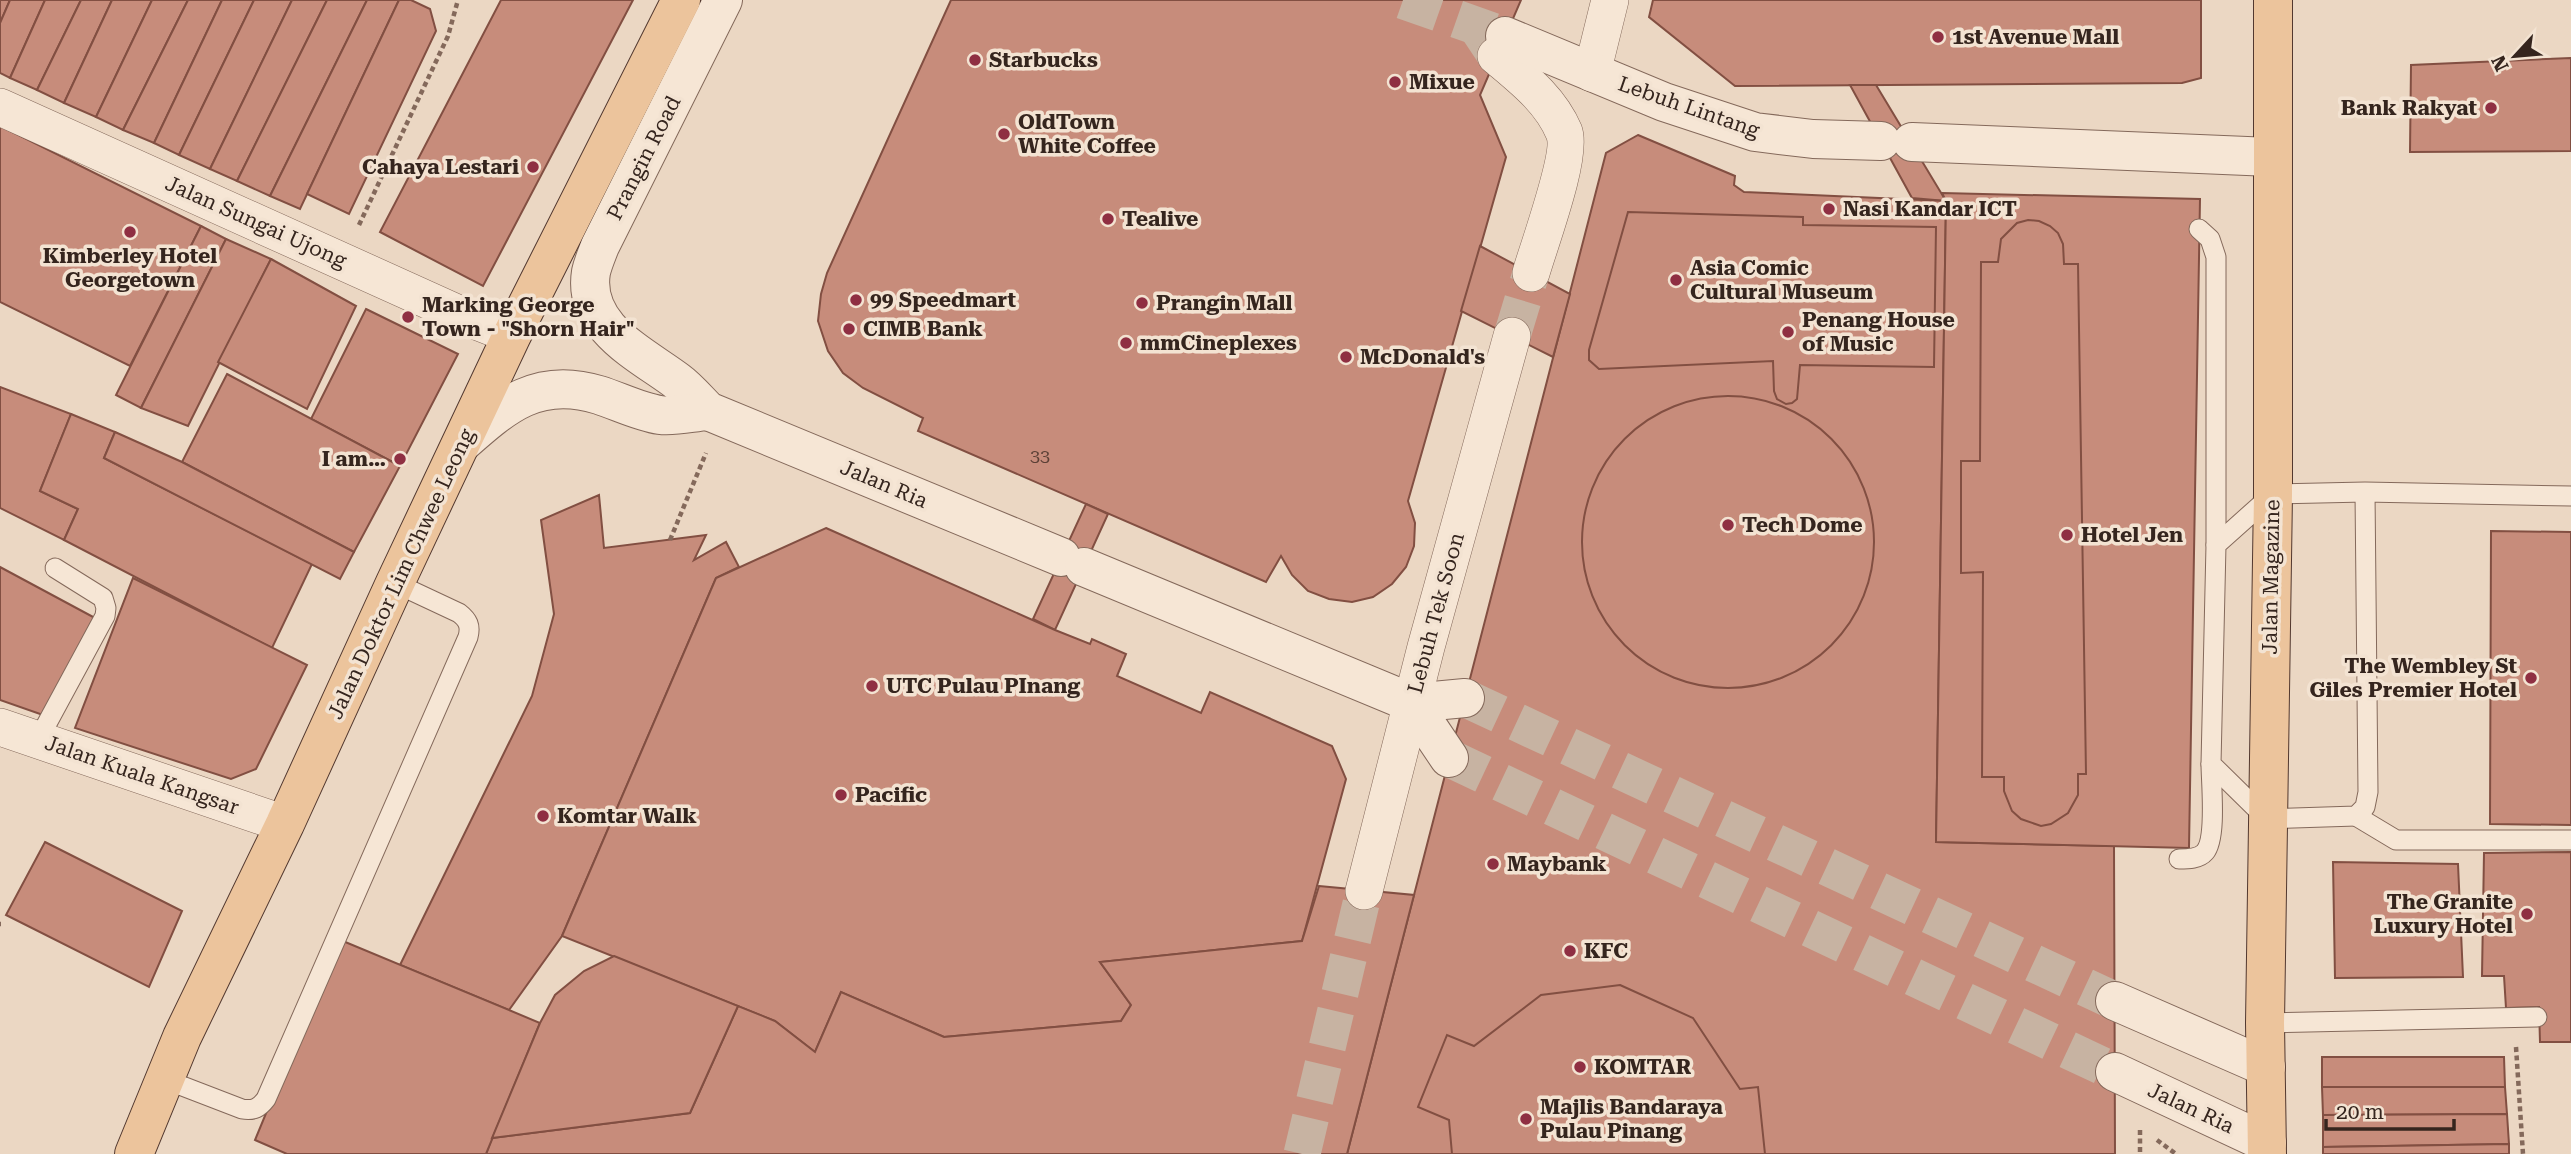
<svg xmlns="http://www.w3.org/2000/svg" width="2571" height="1154" font-family="'Roboto Serif',serif">
	<style>
		.building { fill: #c78c7b; stroke: #824f42; stroke-width: 2 }
		.lines { fill: none; stroke-linecap: round; stroke-linejoin: round }
		.minor-tunnel { stroke: #c7b3a2; stroke-width: 37; stroke-dasharray: 37 18; stroke-linecap: butt }
		.tertiary-tunnel { stroke: #c7b3a2; stroke-width: 38; stroke-dasharray: 38 19; stroke-linecap: butt }
		.service-casing { stroke: #84695b; stroke-width: 21 }
		.minor-casing { stroke: #84695b; stroke-width: 38 }
		.tertiary-casing { stroke: #84695b; stroke-width: 40 }
		.primary-casing { stroke: #52382f; stroke-width: 40 }
		.path { stroke: #84695b; stroke-width: 4.5; stroke-dasharray: 5 3.5; stroke-linecap: butt }
		.service { stroke: #f6e6d5; stroke-width: 19 }
		.minor { stroke: #f6e6d5; stroke-width: 37 }
		.tertiary { stroke: #f6e6d5; stroke-width: 38 }
		.primary { stroke: #ecc49c; stroke-width: 38 }
		.poi-dot { fill: #8f2f42; stroke: #f3e3d2; stroke-width: 2.5 }
		.labels { text-anchor: middle; dominant-baseline: central; stroke-width: 7; stroke-linejoin: round; paint-order: stroke }
		.number-label { font-size: 18px; fill: #5a3f35 }
		.poi-label { font-size: 21px; font-weight: bold; fill: #35251e; stroke: #f3e3d2; text-anchor: start }
		.street-label { font-size: 21px; fill: #35251e; stroke: #f3e3d2 }
	</style>
	<rect width="100%" height="100%" fill="#ebd7c3"/>
	<g class="building">
		<polygon points="0,0 10,0 0,23"/>
		<polygon points="10,0 45,0 10,78 0,73 0,23"/>
		<polygon points="45,0 81,0 37,90 10,78"/>
		<polygon points="81,0 112,0 64,103 37,90"/>
		<polygon points="112,0 152,0 96,117 64,103"/>
		<polygon points="152,0 188,0 123,130 96,117"/>
		<polygon points="188,0 222,0 154,143 123,130"/>
		<polygon points="222,0 254,0 179,155 154,143"/>
		<polygon points="254,0 292,0 210,169 179,155"/>
		<polygon points="292,0 327,0 237,181 210,169"/>
		<polygon points="327,0 367,0 270,196 237,181"/>
		<polygon points="367,0 399,0 300,209 270,196"/>
		<polygon points="399,0 411,0 430,9 436,31 349,214 307,194"/>
		<polygon points="501,0 633,0 483,286 380,232"/>
		<polygon points="951,0 1521,0 1480,95 1506,157 1408,501 1415,523 1414,546 1406,567 1392,584 1373,597 1352,602 1329,599 1308,591 1292,575 1281,556 1266,582 918,431 923,418 863,388 843,373 828,351 818,321 821,294 827,273"/>
		<polygon points="1653,0 2201,0 2201,78 2182,83 1735,86 1649,17"/>
		<polygon points="2571,58 2571,151 2410,152 2411,65"/>
		<polygon points="1850,85 1876,85 1946,201 1912,198"/>
		<polygon points="0,126 201,226 130,366 0,302"/>
		<polygon points="1638,135 1735,176 1734,185 1744,192 1946,201 1936,842 2114,846 2115,1154 1347,1154 1606,153"/>
		<polygon points="1942,193 2200,199 2189,848 1936,842 1946,201"/>
		<polygon points="1628,212 1803,217 1803,225 1936,227 1934,367 1800,365 1797,399 1792,403 1786,404 1777,399 1774,391 1773,361 1599,369 1589,360 1589,350"/>
		<polygon points="2028,220 2039,221 2050,226 2058,233 2063,244 2064,264 2078,264 2086,774 2078,774 2078,795 2068,813 2051,824 2041,826 2021,819 2012,811 2004,791 2004,777 1982,777 1983,572 1961,573 1961,461 1980,461 1981,262 1998,262 2001,239 2017,223"/>
		<polygon points="201,226 226,239 141,408 116,395"/>
		<polygon points="226,239 271,259 188,426 141,408"/>
		<polygon points="1480,246 1570,294 1553,357 1461,311"/>
		<polygon points="271,259 356,306 307,409 218,362"/>
		<polygon points="366,309 458,354 400,466 311,419"/>
		<polygon points="227,374 400,466 354,552 182,462"/>
		<polygon points="0,387 71,414 40,491 78,509 64,540 0,508"/>
		<circle cx="1728" cy="542" r="146"/>
		<polygon points="71,414 115,432 104,458 312,564 272,648 64,540 78,509 40,491"/>
		<polygon points="115,432 182,462 354,552 340,579 104,458"/>
		<polygon points="599,495 604,548 706,535 694,560 726,542 739,567 716,578 562,936 509,1010 400,965 532,696 554,614 541,520"/>
		<polygon points="1086,504 1108,514 1055,630 1033,619"/>
		<polygon points="826,528 1055,630 1090,644 1092,639 1126,654 1117,676 1201,713 1210,692 1332,746 1346,779 1302,941 1100,962 1131,1005 1121,1021 944,1037 841,992 815,1052 775,1021 562,936 716,578"/>
		<polygon points="2491,531 2571,532 2571,825 2490,824"/>
		<polygon points="0,567 95,618 43,715 0,700"/>
		<polygon points="133,578 307,665 256,769 231,779 75,728"/>
		<polygon points="45,842 182,911 149,987 6,915"/>
		<polygon points="2571,852 2571,1042 2540,1042 2539,1007 2506,1008 2504,976 2482,976 2484,853"/>
		<polygon points="2333,862 2458,864 2463,977 2335,978"/>
		<polygon points="1319,886 1414,895 1347,1154 486,1154 492,1138 690,1113 738,1006 775,1021 815,1052 841,992 944,1037 1121,1021 1131,1005 1100,962 1302,941"/>
		<polygon points="338,939 540,1023 486,1154 287,1154 255,1140"/>
		<polygon points="614,956 738,1006 690,1113 492,1138 540,1023 555,995 584,971"/>
		<polygon points="1620,985 1693,1018 1740,1089 1758,1087 1765,1154 1452,1154 1449,1120 1418,1107 1447,1035 1474,1046 1541,995"/>
		<polygon points="2322,1057 2504,1057 2505,1087 2322,1087"/>
		<polygon points="2322,1087 2505,1087 2507,1114 2323,1115"/>
		<polygon points="2507,1114 2509,1144 2323,1147 2323,1115"/>
		<polygon points="2509,1144 2509,1154 2323,1154 2323,1147"/>
	</g>
	<g class="lines">
		<g class="minor-tunnel">
			<polyline points="1476,26 1496,56"/>
			<polyline points="1512,336 1531,273"/>
			<polyline points="1302,1154 1364,891"/>
		</g>
		<g class="tertiary-tunnel">
			<polyline points="1403,0 1505,36"/>
			<polyline points="1465,698 2115,1001"/>
			<polyline points="1449,758 2115,1072"/>
		</g>
		<g class="service-casing">
			<g id="service">
				<polyline points="2199,229 2210,239 2216,257 2216,545"/>
				<polyline points="2365,492 2368,792 2365,807 2356,816 2267,819 2211,764 2216,545 2273,494 2365,492 2571,496"/>
				<polyline points="38,740 105,616 106,608 103,598 55,568"/>
				<polyline points="2356,816 2396,840 2571,840"/>
				<path d="M2179 859C2188 859 2199 859 2205 852 2217 838 2211 783 2211 764"/>
				<polyline points="2265,1023 2537,1017"/>
				<path d="M164 1079 242 1109C254 1111 259 1108 266 1099L468 637C471 626 468 620 459 613L395 583"/>
			</g>
		</g>
		<g class="minor-casing">
			<g id="minor">
				<path d="M1496 56C1522 78 1550 99 1564 132 1573 154 1539 245 1531 273"/>
				<polyline points="1592,73 1610,0"/>
				<polyline points="0,107 461,315 512,335"/>
				<polyline points="0,727 285,824"/>
				<polyline points="1364,891 1426,647 1512,336"/>
			</g>
		</g>
		<g class="tertiary-casing">
			<g id="tertiary">
				<path d="M723 0 600 246C597 254 593 263 591 272 582 327 641 354 677 381 688 389 698 401 708 411L1061 557"/>
				<polyline points="1505,36 1664,102 1755,132 1813,139 1881,141"/>
				<polyline points="1912,142 2271,157"/>
				<path d="M462 443C505 405 538 376 599 395 618 401 640 412 660 415 675 417 693 412 708 411"/>
				<polyline points="1084,567 1412,703 1465,698"/>
				<polyline points="1412,703 1449,758"/>
				<polyline points="2115,1001 2266,1067"/>
				<polyline points="2115,1072 2267,1143"/>
			</g>
		</g>
		<g class="primary-casing">
			<g id="primary">
				<polyline points="134,1154 182,1037 285,824 395,583 512,335 681,0"/>
				<polyline points="2267,1154 2265,1023 2273,494 2273,0"/>
			</g>
		</g>
		<g class="path">
			<polyline points="359,225 448,36 458,0"/>
			<polyline points="670,540 706,453"/>
			<polyline points="0,924 1,924"/>
			<polyline points="2516,1047 2523,1154"/>
			<polyline points="2140,1130 2140,1154"/>
			<polyline points="2157,1140 2176,1154"/>
		</g>
		<use href="#service" class="service"/>
		<use href="#minor" class="minor"/>
		<use href="#tertiary" class="tertiary"/>
		<use href="#primary" class="primary"/>
	</g>
	<g class="poi-dot">
		<circle cx="1938" cy="37" r="7"/>
		<circle cx="975" cy="60" r="7"/>
		<circle cx="1395" cy="82" r="7"/>
		<circle cx="2491" cy="108" r="7"/>
		<circle cx="1004" cy="134" r="7"/>
		<circle cx="533" cy="167" r="7"/>
		<circle cx="1829" cy="209" r="7"/>
		<circle cx="1108" cy="219" r="7"/>
		<circle cx="130" cy="232" r="7"/>
		<circle cx="1676" cy="280" r="7"/>
		<circle cx="856" cy="300" r="7"/>
		<circle cx="1142" cy="303" r="7"/>
		<circle cx="408" cy="317" r="7"/>
		<circle cx="849" cy="329" r="7"/>
		<circle cx="1788" cy="332" r="7"/>
		<circle cx="1126" cy="343" r="7"/>
		<circle cx="1346" cy="357" r="7"/>
		<circle cx="400" cy="459" r="7"/>
		<circle cx="1728" cy="525" r="7"/>
		<circle cx="2067" cy="535" r="7"/>
		<circle cx="2531" cy="678" r="7"/>
		<circle cx="872" cy="686" r="7"/>
		<circle cx="841" cy="795" r="7"/>
		<circle cx="543" cy="816" r="7"/>
		<circle cx="1493" cy="864" r="7"/>
		<circle cx="2527" cy="914" r="7"/>
		<circle cx="1570" cy="951" r="7"/>
		<circle cx="1580" cy="1067" r="7"/>
		<circle cx="1526" cy="1119" r="7"/>
	</g>
	<g class="labels">
		<g class="number-label">
			<text x="1040" y="455">33</text>
		</g>
		<g class="poi-label">
			<text x="1952" y="37">1st Avenue Mall</text>
			<text x="989" y="60">Starbucks</text>
			<text x="1409" y="82">Mixue</text>
			<text x="2477" y="108" text-anchor="end">Bank Rakyat</text>
			<text x="1018" y="122">OldTown<tspan x="1018" dy="24">White Coffee</tspan></text>
			<text x="519" y="167" text-anchor="end">Cahaya Lestari</text>
			<text x="1843" y="209">Nasi Kandar ICT</text>
			<text x="1122" y="219">Tealive</text>
			<text x="130" y="256" text-anchor="middle">Kimberley Hotel<tspan x="130" dy="24">Georgetown</tspan></text>
			<text x="1690" y="268">Asia Comic<tspan x="1690" dy="24">Cultural Museum</tspan></text>
			<text x="870" y="300">99 Speedmart</text>
			<text x="1156" y="303">Prangin Mall</text>
			<text x="422" y="305">Marking George<tspan x="422" dy="24">Town - "Shorn Hair"</tspan></text>
			<text x="1802" y="320">Penang House<tspan x="1802" dy="24">of Music</tspan></text>
			<text x="863" y="329">CIMB Bank</text>
			<text x="1140" y="343">mmCineplexes</text>
			<text x="1360" y="357">McDonald's</text>
			<text x="386" y="459" text-anchor="end">I am…</text>
			<text x="1742" y="525">Tech Dome</text>
			<text x="2081" y="535">Hotel Jen</text>
			<text x="2517" y="666" text-anchor="end">The Wembley St<tspan x="2517" dy="24">Giles Premier Hotel</tspan></text>
			<text x="886" y="686">UTC Pulau PInang</text>
			<text x="855" y="795">Pacific</text>
			<text x="557" y="816">Komtar Walk</text>
			<text x="1507" y="864">Maybank</text>
			<text x="2513" y="902" text-anchor="end">The Granite<tspan x="2513" dy="24">Luxury Hotel</tspan></text>
			<text x="1584" y="951">KFC</text>
			<text x="1594" y="1067">KOMTAR</text>
			<text x="1540" y="1107">Majlis Bandaraya<tspan x="1540" dy="24">Pulau Pinang</tspan></text>
		</g>
		<g class="street-label">
			<text transform="translate(1689 107) rotate(19)">Lebuh Lintang</text>
			<text transform="translate(644 158) rotate(-63)">Prangin Road</text>
			<text transform="translate(256 222) rotate(24)">Jalan Sungai Ujong</text>
			<text transform="translate(884 484) rotate(23)">Jalan Ria</text>
			<text transform="translate(401 574) rotate(-65)">Jalan Doktor Lim Chwee Leong</text>
			<text transform="translate(2271 577) rotate(-89)">Jalan Magazine</text>
			<text transform="translate(1436 613) rotate(-75)">Lebuh Tek Soon</text>
			<text transform="translate(142 775) rotate(19)">Jalan Kuala Kangsar</text>
			<text transform="translate(2191 1108) rotate(25)">Jalan Ria</text>
		</g>
	</g>
	<g transform="translate(2515 56) rotate(244)" stroke="#f3e3d2" stroke-width="5" paint-order="stroke">
	<path d="M0-5L12 26L0 18L-12 26Z" fill="#35251e"/>
	<text y="-10" font-size="19" font-weight="bold" text-anchor="middle" fill="#35251e">N</text>
	</g>
	<path d="M2326 1119v10h128v-10" fill="none" stroke="#35251e" stroke-width="3.5"/>
	<text x="2336" y="1119" font-size="21" fill="#35251e" stroke="#f3e3d2" stroke-width="5" paint-order="stroke">20 m</text>
</svg>
